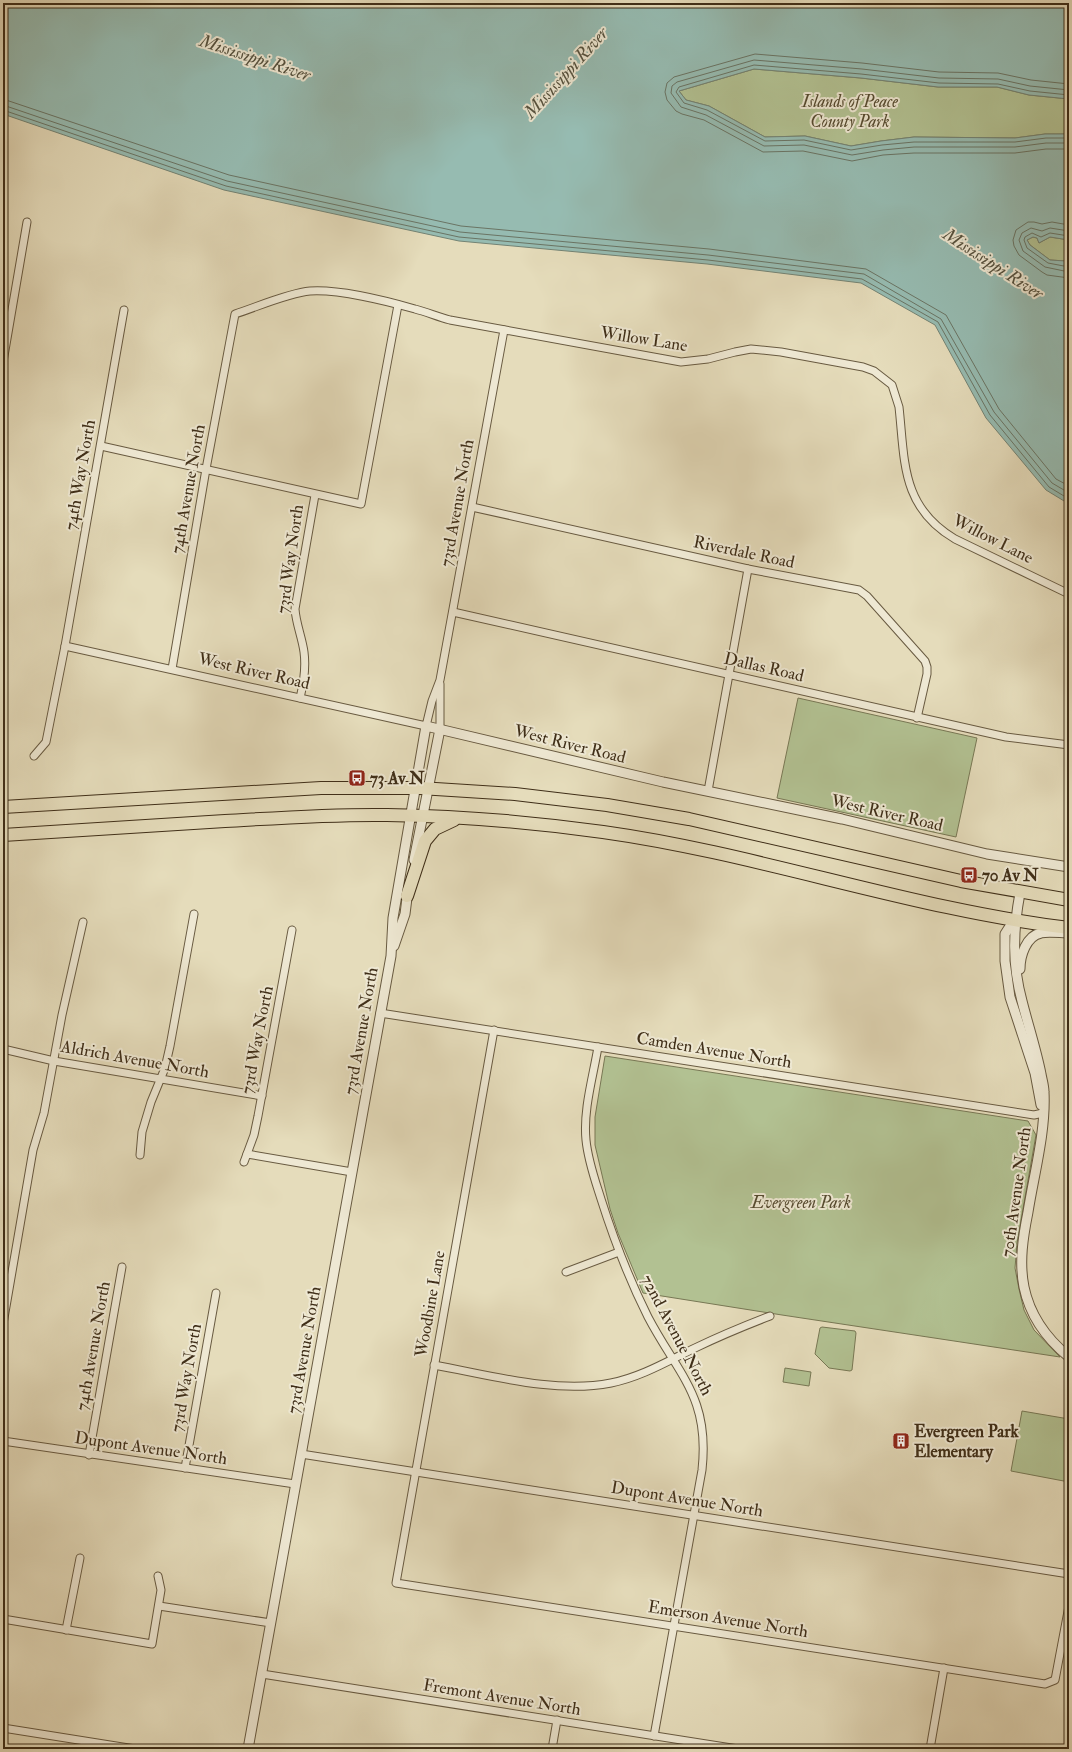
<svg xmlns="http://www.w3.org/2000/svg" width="1072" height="1752" font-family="'IM FELL Double Pica',serif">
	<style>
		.green { fill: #b2c192; stroke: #787855 }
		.water { fill: #96bbb1; stroke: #738374 }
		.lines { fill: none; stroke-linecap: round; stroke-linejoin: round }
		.shore { stroke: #6a7464; stroke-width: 1 }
		.minor-casing { stroke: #685a41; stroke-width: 9 }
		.tertiary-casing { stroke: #685a41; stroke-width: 11 }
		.trunk-casing { stroke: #3f2e18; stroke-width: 14 }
		.minor { stroke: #eee8d3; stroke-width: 7 }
		.tertiary { stroke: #eee8d3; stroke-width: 9 }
		.trunk { stroke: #e5dcbb; stroke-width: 12 }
		.labels { text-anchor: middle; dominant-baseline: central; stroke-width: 4; stroke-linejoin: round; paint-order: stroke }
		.park-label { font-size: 17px; font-style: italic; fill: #564b30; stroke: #eee8d3 }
		.street-label { font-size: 17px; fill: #3f2e18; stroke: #eee8d3 }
		.poi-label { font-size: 17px; font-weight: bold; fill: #3f2e18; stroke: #eee8d3; text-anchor: start }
		.water-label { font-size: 18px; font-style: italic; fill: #55513e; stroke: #eee8d3 }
	</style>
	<rect width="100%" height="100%" fill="#e5dcbb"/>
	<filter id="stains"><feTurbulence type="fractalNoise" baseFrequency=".005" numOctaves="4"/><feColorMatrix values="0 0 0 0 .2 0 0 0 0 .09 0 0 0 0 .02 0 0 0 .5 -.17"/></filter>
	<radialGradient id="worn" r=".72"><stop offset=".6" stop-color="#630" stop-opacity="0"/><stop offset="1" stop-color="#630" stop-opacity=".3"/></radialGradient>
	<g class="green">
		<polygon points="754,69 861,78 938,87 997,87 1029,95 1069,99 1069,134 1045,134 1015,138 914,137 881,141 851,146 805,136 765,137 709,106 686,100 679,91"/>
		<polygon points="1033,237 1037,238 1039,243 1050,237 1069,240 1069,265 1066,261 1050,260 1030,245 1027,240"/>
		<polygon points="798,698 977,738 956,837 777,798"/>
		<polygon points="605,1056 1028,1121 1036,1135 1017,1243 1015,1268 1019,1289 1024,1310 1034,1330 1060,1357 782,1315 643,1293 618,1233 610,1209 595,1145 595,1117"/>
		<polygon points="822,1327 855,1331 856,1333 852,1370 850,1371 829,1368 815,1354 820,1328"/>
		<polygon points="785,1368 811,1372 809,1386 783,1382"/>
		<polygon points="1022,1411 1069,1419 1069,1482 1011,1471"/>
	</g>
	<polygon class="water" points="3,3 1069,3 1069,99 1029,95 997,87 938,87 861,78 754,69 679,91 686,100 709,106 765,137 805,136 851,146 881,141 914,137 1015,138 1045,134 1069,134 1069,240 1050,237 1039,243 1037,238 1033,237 1027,240 1030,245 1050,260 1066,261 1069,265 1069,504 1046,490 986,418 935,325 861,283 707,264 459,241 224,190 3,114"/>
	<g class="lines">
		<g class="shore">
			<polyline points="1069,84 1031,80 998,73 939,72 862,63 755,54 674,77 667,83 665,92 667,100 676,111 682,114 704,120 763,152 803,151 852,161 883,155 914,153 1015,153 1046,149 1069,149"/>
			<polyline points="1069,90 1030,86 998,79 939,78 862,69 754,60 677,82 672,86 671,93 681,107 706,115 764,146 804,145 852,155 883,150 914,147 1015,147 1046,143 1069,143"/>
			<polyline points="1069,95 1030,91 998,84 939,83 861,74 754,65 679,87 676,92 684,103 707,110 765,141 804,140 851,150 882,145 914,142 1015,142 1046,138 1069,138"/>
			<polyline points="3,99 229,175 461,226 709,249 866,269 946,315 999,409 1056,479 1069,486"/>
			<polyline points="3,105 227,181 460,232 708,255 864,274 941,319 994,412 1052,483 1069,493"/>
			<polyline points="3,110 226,186 459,237 708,260 862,279 938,322 990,415 1049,487 1069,499"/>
			<polyline points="1069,225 1052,222 1042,224 1034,222 1028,222 1016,230 1013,240 1014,246 1019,255 1042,272 1047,275 1069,278"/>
			<polyline points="1069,231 1050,228 1042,231 1031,228 1022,233 1019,240 1023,251 1045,267 1069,272"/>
			<polyline points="1069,236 1050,233 1041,237 1032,233 1025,237 1024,240 1027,248 1048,263 1069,267"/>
		</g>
		<g class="minor-casing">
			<g id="minor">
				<polyline points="3,362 27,222"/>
				<polyline points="101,446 361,504 398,305"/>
				<polyline points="472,507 748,569 859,590 867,596 925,661 927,667 927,674 917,718"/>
				<polyline points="453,612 1006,737 1069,745"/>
				<polyline points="65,646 426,726 432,701 440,680 504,330"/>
				<path d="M172 669 206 469 235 314C257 307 288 293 310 291 338 289 387 301 415 309 427 312 438 317 450 320L681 362 708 359 735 352 751 349 781 352 863 367 874 371 892 385 899 407C905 462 901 507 955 539L1069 594"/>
				<path d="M300 698C304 682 306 667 304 652 302 637 296 624 295 609L315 495"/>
				<polyline points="440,729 440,684"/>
				<polyline points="34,756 46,742 65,646 124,310"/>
				<polyline points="708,791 748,569"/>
				<polyline points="380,1013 1034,1115 1043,1113"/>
				<polyline points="494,1030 396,1583 1045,1684 1055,1680 1069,1606"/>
				<path d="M598 1047C593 1077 583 1110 586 1140 588 1161 595 1180 601 1199 614 1240 629 1279 648 1317 679 1376 710 1397 702 1470L654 1736"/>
				<polyline points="3,1049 54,1061 262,1096"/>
				<polyline points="247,1154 352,1172"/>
				<polyline points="140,1155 142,1132 151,1102 165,1068 170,1046 194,914"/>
				<polyline points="244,1162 254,1135 258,1116 292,930"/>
				<polyline points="566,1272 619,1252"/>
				<polyline points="3,1324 33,1150 44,1113 62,1015 83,922"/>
				<path d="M434 1365C490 1375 555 1394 611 1383 641 1377 668 1361 695 1348 720 1336 744 1326 770 1316"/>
				<polyline points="3,1441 295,1484"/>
				<polyline points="301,1454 1069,1574"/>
				<polyline points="89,1455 122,1267"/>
				<polyline points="185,1468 216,1293"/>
				<polyline points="159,1606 271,1623"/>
				<polyline points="3,1619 152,1644 161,1590 158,1576"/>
				<polyline points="66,1630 80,1558"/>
				<polyline points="262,1674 738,1749"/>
				<polyline points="3,1728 135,1749"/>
				<polyline points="552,1749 557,1720"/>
				<polyline points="930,1749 944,1668"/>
			</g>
		</g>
		<g class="tertiary-casing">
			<g id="tertiary">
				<polyline points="414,860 440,729"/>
				<path d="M1020 893C1013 930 1012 964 1022 1001 1028 1025 1036 1049 1041 1074 1042 1080 1044 1086 1044 1092 1046 1131 1034 1174 1028 1212 1023 1237 1019 1262 1024 1287 1030 1316 1047 1339 1069 1357"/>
				<polyline points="1014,920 1005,934 1005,961 1010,997 1035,1073 1041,1105"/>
				<polyline points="394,946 405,914 408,890"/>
				<path d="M1020 969C1020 956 1026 936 1041 933 1048 931 1061 933 1069 933"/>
				<polyline points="248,1749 391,956 393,918 426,726 663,782 842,819 987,854 1069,867"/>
			</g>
		</g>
		<g class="trunk-casing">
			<g id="trunk">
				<polyline points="3,807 321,788 420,788 515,794 607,805 689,819 961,881 1069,900"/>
				<path d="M3 835C77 830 151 826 225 821 279 818 333 814 387 815 459 816 531 822 603 832 760 854 911 909 1069 928"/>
				<polyline points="407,896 425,841 435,829 454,820"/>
			</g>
		</g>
		<use href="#minor" class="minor"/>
		<use href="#tertiary" class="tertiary"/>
		<use href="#trunk" class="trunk"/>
	</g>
	<defs>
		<g id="bus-square" transform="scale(0.9)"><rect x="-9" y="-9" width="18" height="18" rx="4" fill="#8f2418" stroke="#eee8d3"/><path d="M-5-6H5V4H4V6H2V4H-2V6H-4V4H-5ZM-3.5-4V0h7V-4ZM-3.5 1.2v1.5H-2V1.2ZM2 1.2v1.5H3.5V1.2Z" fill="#fff"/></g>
		<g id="building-square" transform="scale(0.9)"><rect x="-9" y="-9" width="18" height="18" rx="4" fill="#8f2418" stroke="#eee8d3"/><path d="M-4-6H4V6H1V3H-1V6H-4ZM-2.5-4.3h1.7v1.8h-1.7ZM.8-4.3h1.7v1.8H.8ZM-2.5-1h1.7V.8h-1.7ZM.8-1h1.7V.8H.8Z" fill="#fff"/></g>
	</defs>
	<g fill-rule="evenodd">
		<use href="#bus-square" x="357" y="778"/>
		<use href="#bus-square" x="969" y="875"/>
		<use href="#building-square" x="901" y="1441"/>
	</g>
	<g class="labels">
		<g class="park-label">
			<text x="850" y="101">Islands of Peace<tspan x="850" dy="20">County Park</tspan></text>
			<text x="801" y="1202">Evergreen Park</text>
		</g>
		<g class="street-label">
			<text transform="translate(644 339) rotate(9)">Willow Lane</text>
			<text transform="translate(80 475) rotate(-80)">74th Way North</text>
			<text transform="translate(188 489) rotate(-80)">74th Avenue North</text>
			<text transform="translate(457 503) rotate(-80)">73rd Avenue North</text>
			<text transform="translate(993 539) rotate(27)">Willow Lane</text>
			<text transform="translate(744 552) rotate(12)">Riverdale Road</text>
			<text transform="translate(290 559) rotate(-82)">73rd Way North</text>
			<text transform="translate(764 667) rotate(13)">Dallas Road</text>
			<text transform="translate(254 671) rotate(13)">West River Road</text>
			<text transform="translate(570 744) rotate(14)">West River Road</text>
			<text transform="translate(887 813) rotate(13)">West River Road</text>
			<text transform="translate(361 1031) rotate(-80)">73rd Avenue North</text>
			<text transform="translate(257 1040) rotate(-79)">73rd Way North</text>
			<text transform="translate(714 1050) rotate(9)">Camden Avenue North</text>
			<text transform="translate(135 1059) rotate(10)">Aldrich Avenue North</text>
			<text transform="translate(1016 1192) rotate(-82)">70th Avenue North</text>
			<text transform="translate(430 1304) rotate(-80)">Woodbine Lane</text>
			<text transform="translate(677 1335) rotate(62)">72nd Avenue North</text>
			<text transform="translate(93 1346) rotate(-80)">74th Avenue North</text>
			<text transform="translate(304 1350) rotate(-80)">73rd Avenue North</text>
			<text transform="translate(186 1378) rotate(-80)">73rd Way North</text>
			<text transform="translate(151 1448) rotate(8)">Dupont Avenue North</text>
			<text transform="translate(687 1499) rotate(9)">Dupont Avenue North</text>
			<text transform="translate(728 1619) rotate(9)">Emerson Avenue North</text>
			<text transform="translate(502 1697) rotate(9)">Fremont Avenue North</text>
		</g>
		<g class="poi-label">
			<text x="370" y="778">73 Av N</text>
			<text x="982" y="875">70 Av N</text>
			<text x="914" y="1431">Evergreen Park<tspan x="914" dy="20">Elementary</tspan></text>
		</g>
		<g class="water-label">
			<text transform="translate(255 58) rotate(18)">Mississippi River</text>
			<text transform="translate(566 73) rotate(-48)">Mississippi River</text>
			<text transform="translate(993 264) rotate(33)">Mississippi River</text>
		</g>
	</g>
	<rect width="1072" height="1752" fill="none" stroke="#e5dcbb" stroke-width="16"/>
	<rect x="4" y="4" width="1064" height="1744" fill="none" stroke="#3f2e18" stroke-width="2"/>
	<rect x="8" y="8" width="1056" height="1736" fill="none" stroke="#3f2e18"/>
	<rect width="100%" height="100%" filter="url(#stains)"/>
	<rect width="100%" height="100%" fill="url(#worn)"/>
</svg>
